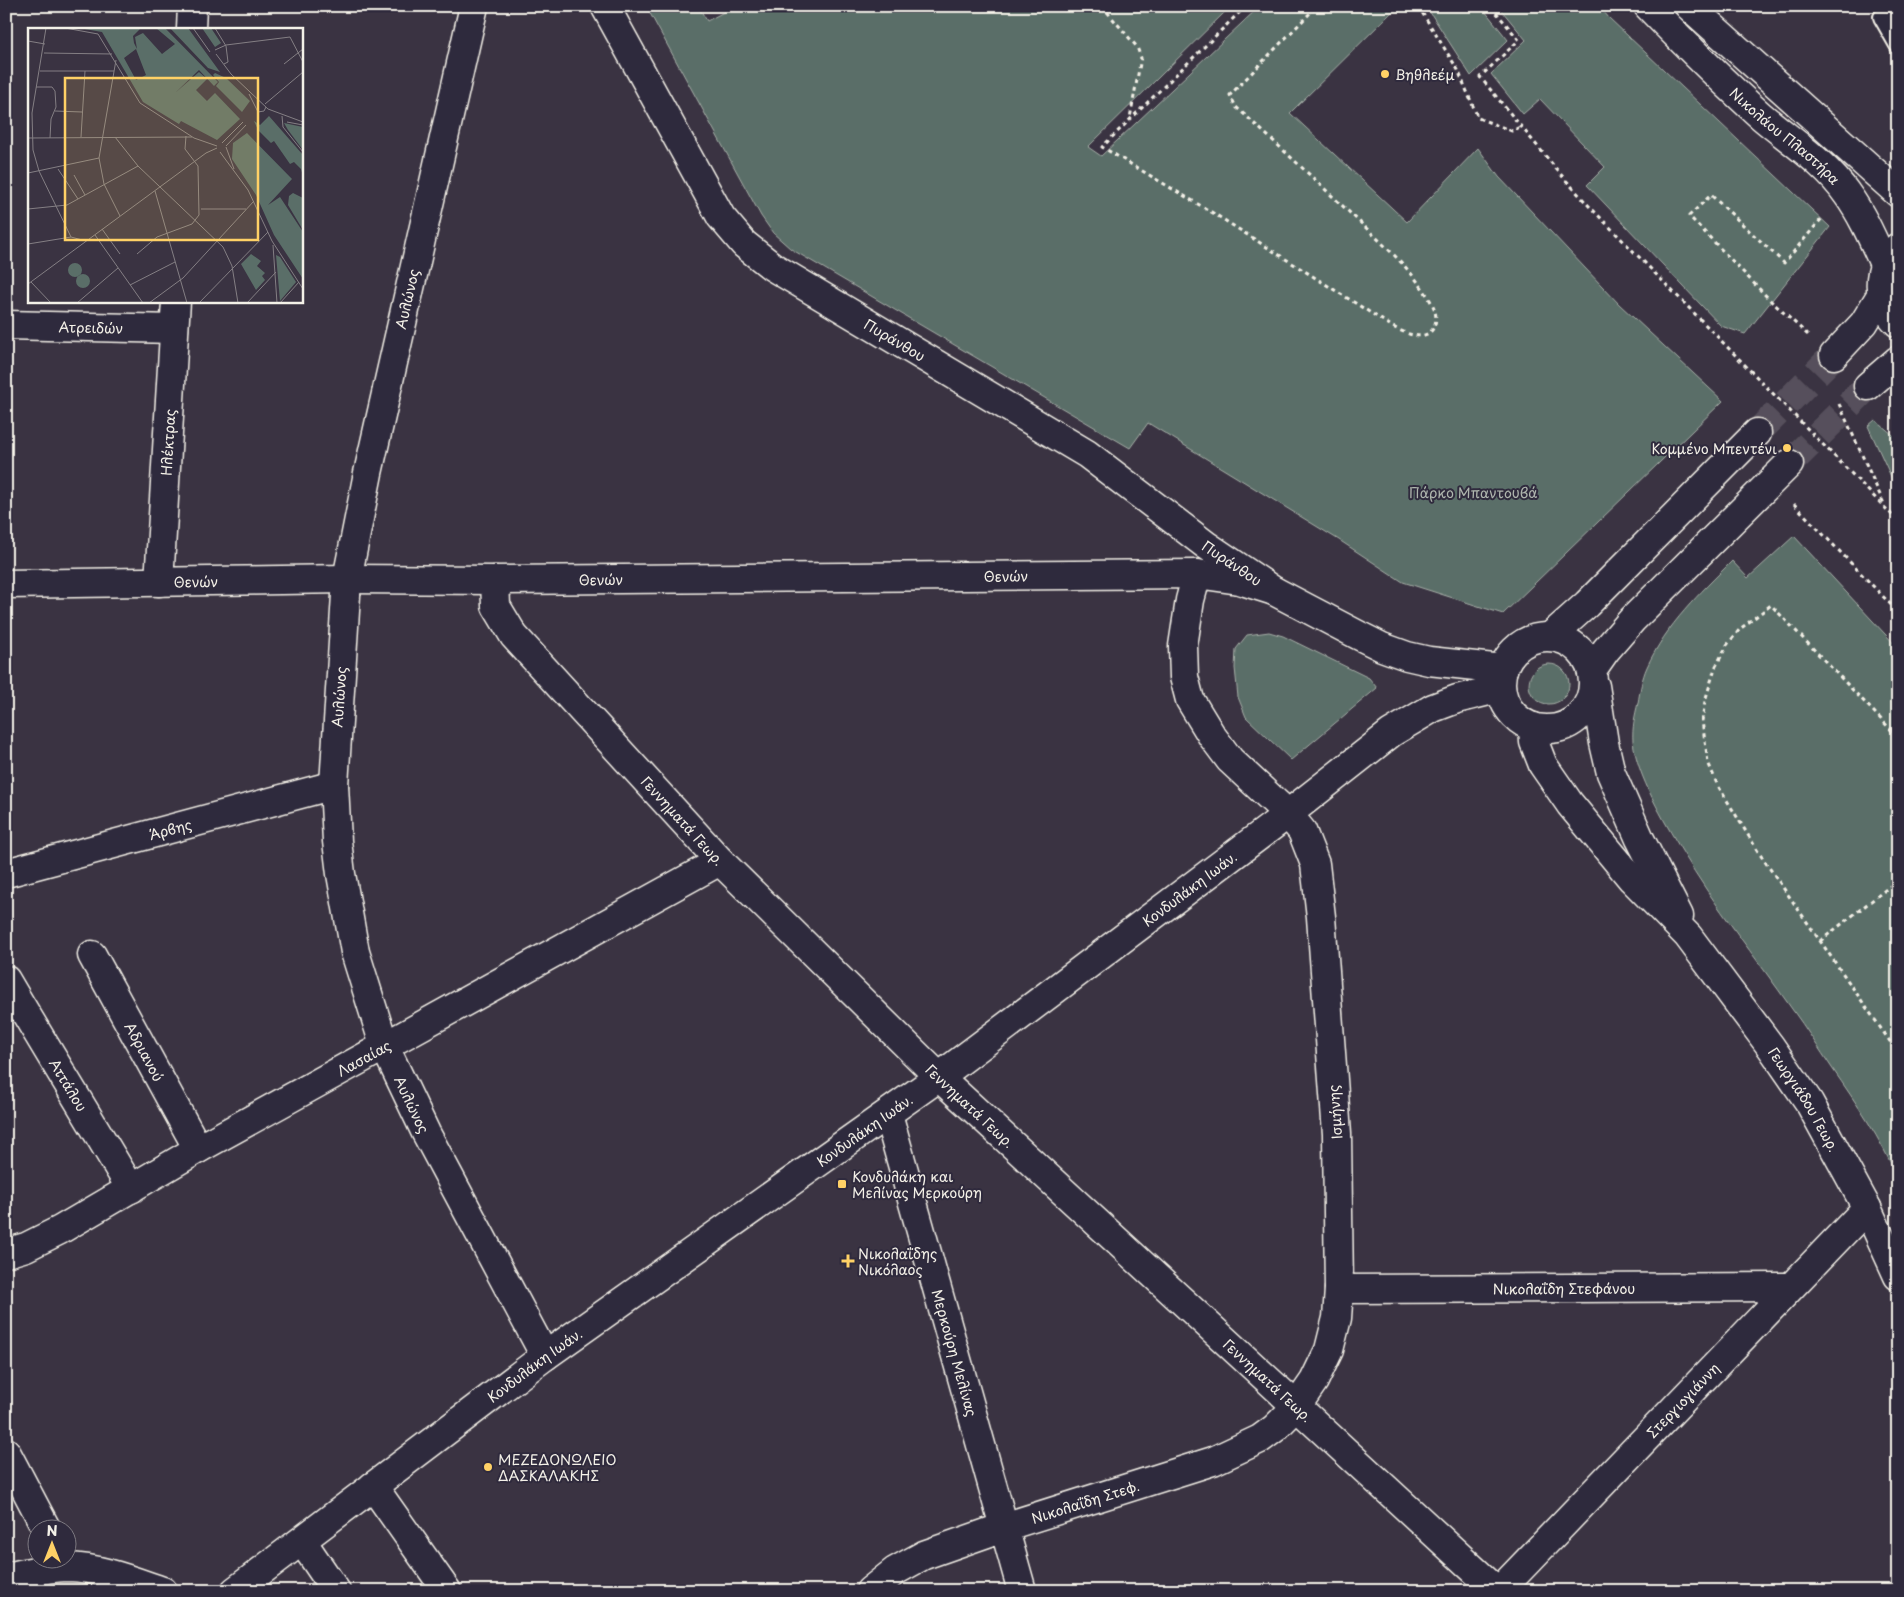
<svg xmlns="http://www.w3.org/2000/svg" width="1904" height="1597" font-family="'Playpen Sans',sans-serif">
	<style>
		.green { fill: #5a6e68; stroke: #a7b0a8 }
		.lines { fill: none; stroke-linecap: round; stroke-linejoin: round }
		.secondary-tunnel { stroke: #56505b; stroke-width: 28; stroke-dasharray: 28 14; stroke-linecap: butt }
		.lane-casing { stroke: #f4f1e8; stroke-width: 20 }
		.street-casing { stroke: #f4f1e8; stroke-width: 31 }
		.secondary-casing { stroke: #f4f1e8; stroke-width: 31 }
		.path { stroke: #f4f1e8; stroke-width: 3; stroke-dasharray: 4 4; stroke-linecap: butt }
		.lane { stroke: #2f2a3d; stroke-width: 16 }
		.street { stroke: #2f2a3d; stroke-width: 28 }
		.secondary { stroke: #2f2a3d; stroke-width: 28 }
		.poi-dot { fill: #ffd166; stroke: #2f2a3d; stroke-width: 2 }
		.labels { text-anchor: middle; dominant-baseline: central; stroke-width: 4; stroke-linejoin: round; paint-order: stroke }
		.poi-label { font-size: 14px; fill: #f4f1e8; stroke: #2f2a3d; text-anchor: start }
		.street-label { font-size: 14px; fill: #f4f1e8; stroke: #2f2a3d }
		.park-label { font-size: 14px; fill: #afb6ae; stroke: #2f2a3d }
		.inset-road { fill: none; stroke: #847f84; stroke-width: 1 }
		.view { fill: #ffd166; fill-opacity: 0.15; stroke: #ffd166; stroke-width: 2.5 }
		.inset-edge { fill: none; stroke: #f4f1e8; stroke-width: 2.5 }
	</style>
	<rect width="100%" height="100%" fill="#3a3342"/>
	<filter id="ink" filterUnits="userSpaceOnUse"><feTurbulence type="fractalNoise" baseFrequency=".02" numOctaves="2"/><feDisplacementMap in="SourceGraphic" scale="10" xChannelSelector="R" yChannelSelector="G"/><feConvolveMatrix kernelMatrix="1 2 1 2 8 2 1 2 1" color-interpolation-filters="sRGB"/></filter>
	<g filter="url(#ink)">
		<g class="green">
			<polygon points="646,6 698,6 707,21 735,6 1231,6 1088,147 1101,156 1260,6 1398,6 1290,113 1407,222 1478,148 1499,177 1619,304 1723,401 1503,614 1403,582 1339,540 1148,423 1130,448 791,249 773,233 761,216"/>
			<polygon points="1426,6 1481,6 1508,40 1471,76"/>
			<polygon points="1498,6 1599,6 1609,18 1830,227 1745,334 1721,326 1587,185 1605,167 1540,99 1523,114 1491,74 1526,40"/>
			<polygon points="1875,420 1898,439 1898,492 1868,426"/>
			<path d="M1794 536 1898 648V1179C1881 1139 1857 1104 1832 1068 1819 1049 1806 1028 1792 1009 1755 956 1715 907 1682 851 1664 821 1637 776 1633 741 1632 728 1635 715 1638 703 1640 691 1642 678 1647 667 1666 625 1700 593 1732 561L1748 578Z"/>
			<polygon points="1269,632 1283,636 1369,678 1377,688 1291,760 1246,717 1238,697 1235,668 1236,649 1247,635"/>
			<circle cx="1549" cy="684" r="20"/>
		</g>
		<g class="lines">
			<g class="secondary-tunnel">
				<polyline points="1757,433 1834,355"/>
				<polyline points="1789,464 1868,386"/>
			</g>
			<g class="lane-casing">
				<polyline id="lane" points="1898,7 1882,17 1898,45"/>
			</g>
			<g class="street-casing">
				<g id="street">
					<path id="s1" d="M474 6 368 473 347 579 334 785 337 841 341 874 355 952 384 1045 426 1133 545 1356"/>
					<path id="s2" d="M605 6 721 217 744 244 773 267 1087 454 1206 545 1274 591 1358 635 1382 647 1407 656 1429 661 1503 669"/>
					<polyline points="191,29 192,6"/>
					<path id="s3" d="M6 325 174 329"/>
					<path id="s4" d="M495 580 496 606 514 636 720 861 939 1077 1497 1591"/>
					<path id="s5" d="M159 582 176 301"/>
					<path id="s6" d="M6 584 347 579 495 580 1197 574 1239 580 1274 591"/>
					<path id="s7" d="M6 873 334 785"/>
					<path id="s8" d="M92 955 198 1149"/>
					<path id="s9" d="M6 980C47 1050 90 1119 131 1189"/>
					<path id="s10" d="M888 1114 1022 1591"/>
					<path id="s11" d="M6 1253 26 1247 60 1230 198 1149 720 861"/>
					<path id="s12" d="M1339 1289 1789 1287"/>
					<polyline points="6,1452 47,1530"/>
					<polyline points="373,1486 447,1591"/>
					<polyline points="302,1541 336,1591"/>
					<path d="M6 1577C26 1573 48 1567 68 1567 101 1568 133 1581 163 1591"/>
					<path id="s13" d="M870 1591 895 1571 924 1555 1004 1527 1213 1461 1260 1439 1275 1428 1296 1407 1314 1381 1329 1350 1337 1318 1339 1289 1337 1134 1321 917 1315 864 1302 831 1288 814 1230 760 1212 736 1190 700 1184 677 1183 646 1190 600 1197 574"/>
					<path id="s14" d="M1499 1591 1867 1208"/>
				</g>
			</g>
			<g class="secondary-casing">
				<g id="secondary">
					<path id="s15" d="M1648 6C1684 43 1721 80 1760 115 1789 140 1825 162 1847 194 1863 216 1873 240 1884 264"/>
					<polyline points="1689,6 1898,193"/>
					<path d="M1898 247C1874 267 1876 303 1898 323"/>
					<polyline points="1834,355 1864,323 1881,295"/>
					<polyline points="1868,386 1898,360"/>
					<polyline points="1551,636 1587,604 1757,433"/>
					<circle cx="1547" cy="683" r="46"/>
					<polyline points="1592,670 1606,650 1632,620 1789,464"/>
					<polyline points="1595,686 1604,743 1611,773 1640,839 1679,916"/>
					<path id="s16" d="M1533 727 1534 742 1543 765 1570 804 1632 879 1688 936 1771 1047 1809 1102 1867 1208 1898 1276"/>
					<path id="s17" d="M235 1591 545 1356 939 1077 1288 814 1391 733 1433 708 1457 699 1501 688"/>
				</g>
			</g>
			<g class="path">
				<polyline points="1102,6 1137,47 1141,58 1130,118"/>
				<path d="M1246 6 1102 147 1213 213 1393 327C1403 332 1418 340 1429 333 1437 327 1437 316 1434 308 1419 274 1375 237 1348 211 1311 176 1274 141 1236 107L1230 95 1317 6"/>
				<polyline points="1418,6 1458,70 1478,118 1512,131 1522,126"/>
				<polyline points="1491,6 1519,40 1480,77 1563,177 1590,207 1898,521"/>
				<polyline points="1808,335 1771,301 1689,216 1711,195 1784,263 1823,217"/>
				<polyline points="1839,404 1885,506"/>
				<polyline points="1794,504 1898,612"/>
				<polyline points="1898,737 1771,605 1740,629 1727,645 1715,668 1705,701 1702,721 1708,762 1717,784 1759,853 1898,1053"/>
				<polyline points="1820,941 1898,880"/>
			</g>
			<use href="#lane" class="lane"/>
			<use href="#street" class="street"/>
			<use href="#secondary" class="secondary"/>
		</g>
	</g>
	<g class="poi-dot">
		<circle cx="1385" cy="74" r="5"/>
		<circle cx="1787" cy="448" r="5"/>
		<rect x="837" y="1179" width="10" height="10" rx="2.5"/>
		<path d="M845.5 1253.5h5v5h5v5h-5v5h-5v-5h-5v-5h5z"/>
		<circle cx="488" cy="1467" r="5"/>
	</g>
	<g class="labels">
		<g class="poi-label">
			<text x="1395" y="74">Βηθλεέμ</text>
			<text x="1777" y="448" text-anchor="end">Κομμένο Μπεντένι</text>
			<text x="852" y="1176">Κονδυλάκη και<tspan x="852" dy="16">Μελίνας Μερκούρη</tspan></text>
			<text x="858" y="1253">Νικολαΐδης<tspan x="858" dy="16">Νικόλαος</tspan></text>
			<text x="498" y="1459">ΜΕΖΕΔΟΝΩΛΕΙΟ<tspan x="498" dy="16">ΔΑΣΚΑΛΑΚΗΣ</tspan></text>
		</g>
		<g class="street-label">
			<text stroke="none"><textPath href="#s15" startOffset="189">Νικολάου Πλαστήρα</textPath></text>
			<text transform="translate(407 299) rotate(-77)">Αυλώνος</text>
			<text stroke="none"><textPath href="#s3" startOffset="85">Ατρειδών</textPath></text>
			<text stroke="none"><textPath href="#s2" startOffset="455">Πυράνθου</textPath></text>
			<text stroke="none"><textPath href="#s5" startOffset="140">Ηλέκτρας</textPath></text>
			<text stroke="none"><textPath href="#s2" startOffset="860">Πυράνθου</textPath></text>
			<text stroke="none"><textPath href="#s6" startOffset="1000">Θενών</textPath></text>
			<text stroke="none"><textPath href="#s6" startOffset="595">Θενών</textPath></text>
			<text stroke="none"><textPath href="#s6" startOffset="190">Θενών</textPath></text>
			<text transform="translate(339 697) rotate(-86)">Αυλώνος</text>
			<text stroke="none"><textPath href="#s4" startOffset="311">Γεννηματά Γεωρ.</textPath></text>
			<text stroke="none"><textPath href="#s7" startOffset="170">Άρβης</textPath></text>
			<text stroke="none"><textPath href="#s17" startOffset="1185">Κονδυλάκη Ιωάν.</textPath></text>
			<text stroke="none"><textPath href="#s8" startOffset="110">Αδριανού</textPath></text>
			<text stroke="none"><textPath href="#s11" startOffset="408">Λασαίας</textPath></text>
			<text stroke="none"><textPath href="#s9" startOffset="122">Αττάλου</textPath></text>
			<text stroke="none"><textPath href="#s16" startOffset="465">Γεωργιάδου Γεωρ.</textPath></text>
			<text stroke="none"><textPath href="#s1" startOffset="1125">Αυλώνος</textPath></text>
			<text stroke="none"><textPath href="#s4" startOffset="716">Γεννηματά Γεωρ.</textPath></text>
			<text transform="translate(1335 1112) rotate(-94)">Ισμήνης</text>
			<text stroke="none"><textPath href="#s17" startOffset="780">Κονδυλάκη Ιωάν.</textPath></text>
			<text stroke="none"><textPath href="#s12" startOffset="225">Νικολαΐδη Στεφάνου</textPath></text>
			<text stroke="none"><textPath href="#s10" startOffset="248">Μερκούρη Μελίνας</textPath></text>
			<text stroke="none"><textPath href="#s17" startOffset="375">Κονδυλάκη Ιωάν.</textPath></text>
			<text stroke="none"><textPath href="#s4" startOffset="1121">Γεννηματά Γεωρ.</textPath></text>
			<text stroke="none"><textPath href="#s14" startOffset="265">Στεργιογιάννη</textPath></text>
			<text stroke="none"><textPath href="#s13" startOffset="235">Νικολαΐδη Στεφ.</textPath></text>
		</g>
		<g class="park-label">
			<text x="1473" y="492">Πάρκο Μπαντουβά</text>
		</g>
	</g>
	<g transform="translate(28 28)">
		<rect width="275" height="275" fill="#3a3342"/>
		<path d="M51 0H113L105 8 106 15 109 21 107 9 115 5 134 26 147 16 128 0H137L190 54 186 58 171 42 147 65 171 44 179 51 168 62 179 73 187 65 212 91 189 112 153 93 151 96 115 74 74 4ZM108 21 118 47 108 52 96 30ZM142 0H160L192 44 180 40ZM174 0H183L193 15 187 19ZM187 45 198 50 222 73 214 84 188 58 191 54 185 47ZM241 88 275 127V148L273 141 266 134 262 136 246 113 243 115 230 102 226 93 232 97ZM256 95 275 99V122L260 102ZM219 105 264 151 240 177 252 169 275 204V251L246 207 228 167 204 131 205 115ZM265 165 275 170V202L260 177 261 168ZM223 226 233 233 229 238 237 245 234 248 237 252 228 262 213 236ZM248 227 252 229 268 254 252 273ZM40 242a7 7 0 1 1 14 0a7 7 0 1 1-14 0ZM48 253a7 7 0 1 1 14 0a7 7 0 1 1-14 0Z" fill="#5a6e68" fill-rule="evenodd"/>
		<path class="inset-road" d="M18 0 4 85 5 122 11 143 43 209M37 0 70 6 112 75 166 110 189 118M165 0 182 24M187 0 198 18 200 34 196 36M262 9 275 34M0 13 17 16M187 22 198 17 262 9M16 25 84 26M188 26 203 46 240 81 275 94M88 32 71 130 76 156 92 188M256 36 275 21M12 43H86M8 59H24L27 63 28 79 23 91 22 110M221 66 230 84 236 83 238 79M237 76 275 44M27 83 54 84M254 88 255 99 275 124M259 94 275 97M53 109 57 43M87 109 110 138 195 219 204 238 210 275M0 110 164 109M194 115 215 94M198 118 218 97M198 119 206 141M192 124 220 162 244 213 275 261M30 141 50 171M0 145 71 130M46 147 57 167M127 163 159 275M0 181 39 177 110 138M173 181H218M74 201 92 226M67 207 115 275M0 216 43 209 58 213M245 217 249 275M109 226 129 209 164 196 171 187 170 138 157 121 158 108M3 254 23 275M0 256 178 125 189 120M102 257 147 234M49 275 90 240M121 275 155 250 226 173M171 275 240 204M219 275 248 244M252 275 271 254"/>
		<path class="view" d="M37 50H230V212H37Z"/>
		<rect width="275" height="275" class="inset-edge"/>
	</g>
	<rect width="1904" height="1597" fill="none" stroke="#2f2a3d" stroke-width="25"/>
	<rect x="12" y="12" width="1879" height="1572" fill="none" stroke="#f4f1e8" stroke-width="2" filter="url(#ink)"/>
	<g transform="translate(52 1544)"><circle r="24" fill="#2f2a3d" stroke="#7e7a81"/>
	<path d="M0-4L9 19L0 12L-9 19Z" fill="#ffd166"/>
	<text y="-8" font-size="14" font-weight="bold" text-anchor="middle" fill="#f4f1e8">N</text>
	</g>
</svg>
